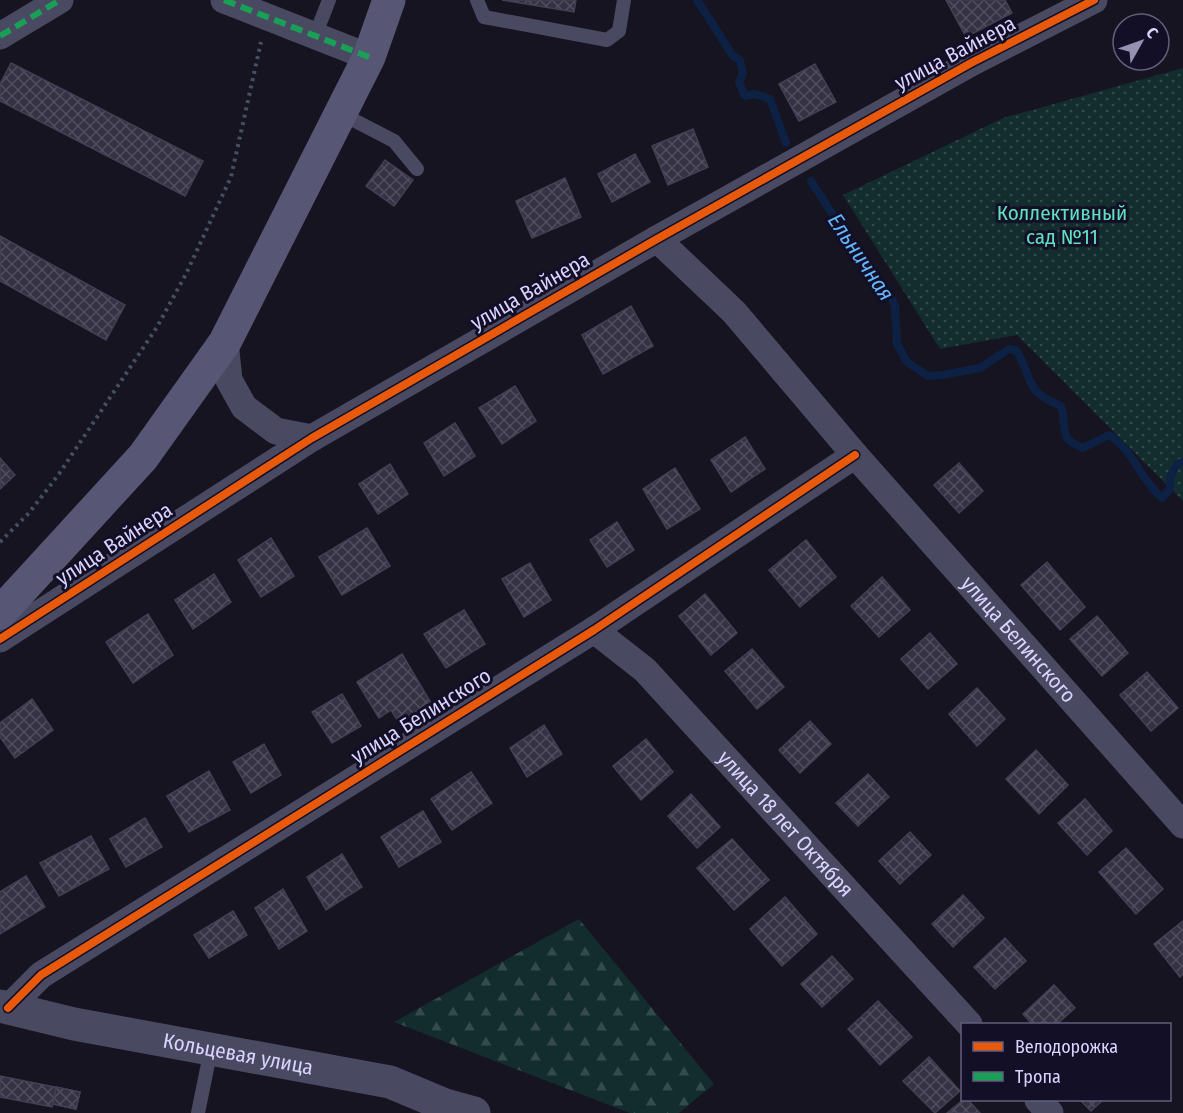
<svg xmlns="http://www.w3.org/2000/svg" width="1183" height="1113" font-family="'Fira Sans Condensed',sans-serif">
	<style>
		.forest { fill: url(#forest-firs) }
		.garden { fill: url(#garden-dots) }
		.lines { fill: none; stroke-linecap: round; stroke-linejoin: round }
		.stream { stroke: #0d2144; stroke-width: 8 }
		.building { fill: url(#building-cross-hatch); stroke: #433f54; stroke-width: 1.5 }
		.path { stroke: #44505f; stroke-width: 4; stroke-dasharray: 3 4.5; stroke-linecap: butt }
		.service { stroke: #4a4962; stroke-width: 14 }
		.minor { stroke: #4a4962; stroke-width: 27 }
		.tertiary { stroke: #4a4962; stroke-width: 33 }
		.secondary { stroke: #575674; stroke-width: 33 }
		.quiet { stroke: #1a9f57; stroke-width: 6; stroke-dasharray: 12 6; stroke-linecap: butt }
		.cycleway-casing { stroke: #130f26; stroke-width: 11 }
		.cycleway { stroke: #e8590c; stroke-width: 8 }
		.labels { text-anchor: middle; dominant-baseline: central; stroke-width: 6; stroke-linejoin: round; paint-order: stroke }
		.street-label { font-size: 21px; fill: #d9d4ff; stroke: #130f26 }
		.park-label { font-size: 21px; fill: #5fe0c0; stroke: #130f26 }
		.water-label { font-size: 22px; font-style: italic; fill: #62b6ff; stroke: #130f26 }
	</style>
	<defs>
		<pattern id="forest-firs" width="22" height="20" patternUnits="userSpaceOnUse" patternTransform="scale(1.5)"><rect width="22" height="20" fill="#132c2d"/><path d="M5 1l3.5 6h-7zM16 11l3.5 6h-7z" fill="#354a4c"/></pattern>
		<pattern id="garden-dots" width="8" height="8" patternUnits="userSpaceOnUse" patternTransform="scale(1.5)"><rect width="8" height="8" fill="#132c2d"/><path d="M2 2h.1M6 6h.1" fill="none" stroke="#354a4c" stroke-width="1.8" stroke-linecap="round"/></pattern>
		<pattern id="building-cross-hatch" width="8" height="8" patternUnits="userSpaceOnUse" patternTransform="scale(1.5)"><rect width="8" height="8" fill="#343243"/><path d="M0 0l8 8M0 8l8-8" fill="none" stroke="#514f5f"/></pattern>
	</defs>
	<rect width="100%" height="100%" fill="#161421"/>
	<polygon class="forest" points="579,919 714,1084 679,1113 630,1113 394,1022"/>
	<polygon class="garden" points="1183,68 1183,501 1017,335 940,349 843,195 1003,118"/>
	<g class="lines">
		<g class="stream">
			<polyline points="697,0 733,56 740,60 743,74 739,82 745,96 755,94 770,99 786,143"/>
			<path d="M811 181 871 273 888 291 895 306 897 344 907 362 928 376 942 375 980 368 1009 349 1016 350C1034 379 1023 391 1061 406 1068 427 1057 439 1083 448L1109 435C1133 450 1141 480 1162 498L1170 489V478L1177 464 1183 462"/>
		</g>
	</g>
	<g class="building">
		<polygon points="502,0 576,0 574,12"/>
		<polygon points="946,0 1005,0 1012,13 966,37"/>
		<polygon points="11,63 203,161 185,196 0,101 0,84"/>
		<polygon points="815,64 836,102 799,121 779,84"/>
		<polygon points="693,129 708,167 668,185 652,146"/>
		<polygon points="635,154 650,182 612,202 598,174"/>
		<polygon points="385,160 413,180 394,206 366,186"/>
		<polygon points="565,178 581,217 532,238 516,201"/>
		<polygon points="0,236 125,305 106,340 0,281"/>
		<polygon points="631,306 653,346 603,374 582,335"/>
		<polygon points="515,386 536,421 502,444 479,408"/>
		<polygon points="455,423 475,456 444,476 424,443"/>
		<polygon points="745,437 765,469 731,492 711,460"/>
		<polygon points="0,458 15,475 0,489"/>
		<polygon points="959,463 983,491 959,513 934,485"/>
		<polygon points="390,464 408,494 378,514 359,484"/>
		<polygon points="675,468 700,509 667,529 643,489"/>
		<polygon points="617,522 634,550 607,567 590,540"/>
		<polygon points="367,528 390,566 342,595 319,557"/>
		<polygon points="271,538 294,576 261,597 238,560"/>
		<polygon points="806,540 836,577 800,607 769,570"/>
		<polygon points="1047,562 1085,607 1060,630 1021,585"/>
		<polygon points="530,563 551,600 524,617 502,579"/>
		<polygon points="214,574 231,602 193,629 175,600"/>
		<polygon points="882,577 910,610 879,637 851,606"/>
		<polygon points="705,594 737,633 711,655 679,616"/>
		<polygon points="464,610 485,644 446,668 424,634"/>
		<polygon points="148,614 173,655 133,683 106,642"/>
		<polygon points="1097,616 1128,653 1102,676 1070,639"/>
		<polygon points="930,633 957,664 928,689 901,659"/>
		<polygon points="752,649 784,687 757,709 725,671"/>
		<polygon points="402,654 431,703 399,723 391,710 379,718 357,682"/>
		<polygon points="1147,672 1178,708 1151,731 1120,695"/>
		<polygon points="977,688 1005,719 977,746 949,714"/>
		<polygon points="342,694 361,726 332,743 312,712"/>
		<polygon points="32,699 53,730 15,758 0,737 0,723"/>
		<polygon points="810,721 831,744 800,773 779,750"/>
		<polygon points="544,725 562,754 527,777 510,748"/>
		<polygon points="646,739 673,772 641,800 613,766"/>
		<polygon points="264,744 281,775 251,793 233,762"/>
		<polygon points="1036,750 1068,785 1039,814 1006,779"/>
		<polygon points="209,771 230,810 189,832 167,796"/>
		<polygon points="471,772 492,803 452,830 431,799"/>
		<polygon points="868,774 889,797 858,826 836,803"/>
		<polygon points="691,794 720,827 697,848 668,816"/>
		<polygon points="1085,799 1112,831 1087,855 1058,823"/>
		<polygon points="423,811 441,842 399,867 381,837"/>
		<polygon points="145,818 162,847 126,867 110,839"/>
		<polygon points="910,832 931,855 900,884 879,861"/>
		<polygon points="91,836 109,869 59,896 40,863"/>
		<polygon points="732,839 769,880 734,910 697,868"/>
		<polygon points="1126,848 1163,889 1136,914 1099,872"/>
		<polygon points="342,854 362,887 326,910 307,877"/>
		<polygon points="26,876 45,907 0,934 0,892"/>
		<polygon points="283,889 307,931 279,949 255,908"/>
		<polygon points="963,895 984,918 953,947 932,924"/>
		<polygon points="785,897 817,934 782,966 750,929"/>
		<polygon points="233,911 247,935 209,958 194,935"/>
		<polygon points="1183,921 1183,974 1180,977 1154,944"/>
		<polygon points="1005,938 1026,961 995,989 974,967"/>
		<polygon points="832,956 853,979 822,1007 801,984"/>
		<polygon points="1054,985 1075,1008 1057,1024 1032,1024 1023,1014"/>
		<polygon points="878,1001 912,1037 880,1065 848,1029"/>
		<polygon points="929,1057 960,1091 935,1113 903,1081"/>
		<polygon points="0,1076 80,1092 76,1109 53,1104 52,1107 0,1097"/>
		<polygon points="56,1087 80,1092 76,1109 53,1104"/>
		<polygon points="963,1100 968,1100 980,1113 947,1113"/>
		<polygon points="1080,1100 1103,1100 1091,1111"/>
	</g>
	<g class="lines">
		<polyline class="path" points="0,542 29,513 59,474 157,327 186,274 231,177 261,42"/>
		<g class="service">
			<polyline points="477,0 484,17 607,40 619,31 624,0"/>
			<polyline points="315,36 329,0"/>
			<polyline points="340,113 394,141 417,169"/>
			<polyline points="198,1113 211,1049"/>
		</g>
		<g class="minor">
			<polyline points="224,0 369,57"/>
			<polyline points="0,36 60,0"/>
			<path id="s1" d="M657 239 734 312 855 455 1183 825"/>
			<polyline points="225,342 229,380 244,407 276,431 312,438"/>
			<path id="s2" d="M594 630 645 670 969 1024"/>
			<polyline points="0,639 312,438 657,239 971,63 1094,0"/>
			<polyline points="8,1008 41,975 594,630 855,455"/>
			<polyline points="1038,1100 1050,1113"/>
		</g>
		<path class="tertiary" id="s3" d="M0 1006 74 1024 390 1082 445 1105 474 1113"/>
		<polyline class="secondary" points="0,613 143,457 225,342 369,57 389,0"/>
		<g class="quiet">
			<polyline points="224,0 369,57"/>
			<polyline points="0,36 60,0"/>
		</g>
		<g class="cycleway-casing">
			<g id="cycleway">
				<polyline points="0,639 312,438 657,239 971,63 1094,0"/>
				<polyline points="8,1008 41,975 594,630 855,455"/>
			</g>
		</g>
		<use href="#cycleway" class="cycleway"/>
	</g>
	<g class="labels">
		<g class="street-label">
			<text transform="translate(955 53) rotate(-28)">улица Вайнера</text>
			<text transform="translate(530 291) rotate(-30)">улица Вайнера</text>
			<text transform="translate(114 544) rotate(-33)">улица Вайнера</text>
			<text stroke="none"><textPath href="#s1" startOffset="540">улица Белинского</textPath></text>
			<text transform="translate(421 716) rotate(-32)">улица Белинского</text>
			<text stroke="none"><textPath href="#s2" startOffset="273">улица 18 лет Октября</textPath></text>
			<text stroke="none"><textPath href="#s3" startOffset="243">Кольцевая улица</textPath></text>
		</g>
		<g class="park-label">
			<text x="1062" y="213">Коллективный<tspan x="1062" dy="24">сад №11</tspan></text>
		</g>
		<g class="water-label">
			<text transform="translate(861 257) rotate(56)">Ельничная</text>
		</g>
	</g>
	<rect x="961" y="1023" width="210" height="78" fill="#130f26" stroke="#625e7d" stroke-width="1.5"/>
	<rect x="973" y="1042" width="30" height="9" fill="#e8590c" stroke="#625e7d" stroke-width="1.5"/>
	<text x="1015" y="1053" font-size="18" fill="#d9d4ff">Велодорожка</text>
	<rect x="973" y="1072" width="30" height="9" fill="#1a9f57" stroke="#625e7d" stroke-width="1.5"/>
	<text x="1015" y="1083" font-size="18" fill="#d9d4ff">Тропа</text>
	<g transform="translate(1141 42) rotate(50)"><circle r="28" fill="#130f26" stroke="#625e7d" stroke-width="1.5"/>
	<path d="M0-4.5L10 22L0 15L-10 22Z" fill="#9591b1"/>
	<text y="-9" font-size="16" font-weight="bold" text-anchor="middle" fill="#d9d4ff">С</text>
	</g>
</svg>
